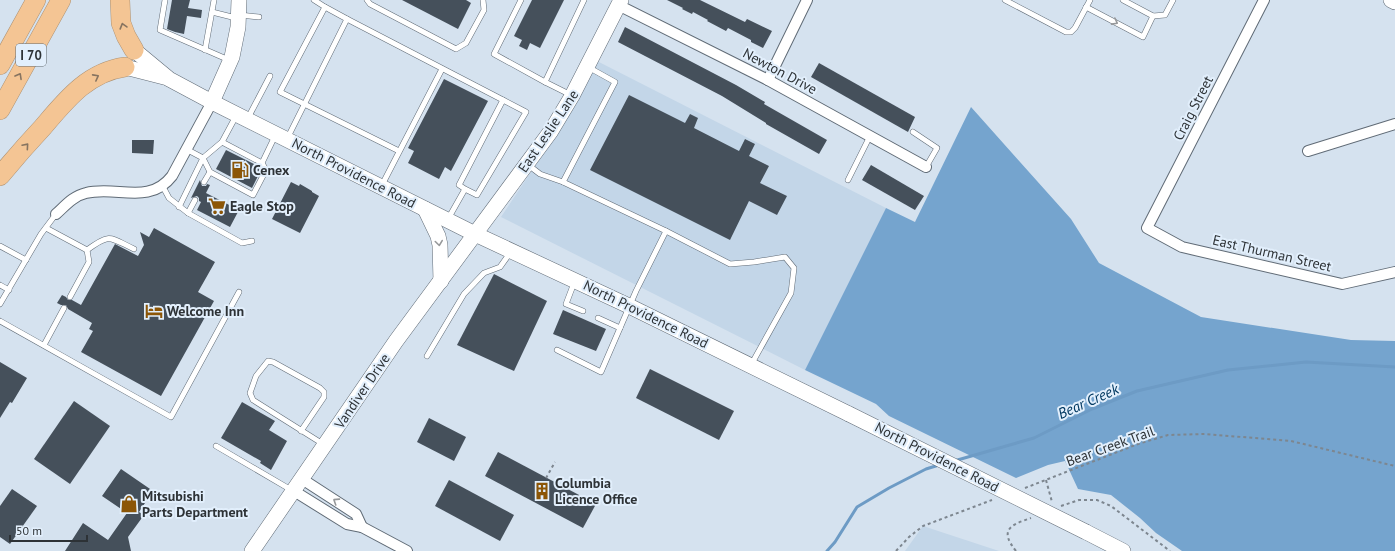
<svg xmlns="http://www.w3.org/2000/svg" width="1395" height="551" font-family="'PT Sans',sans-serif">
	<style>
		.built { fill: #c3d6e8 }
		.forest { fill: #75a4ce }
		.lines { fill: none; stroke-linecap: round; stroke-linejoin: round }
		.stream { stroke: #6d9bc5; stroke-width: 3 }
		.building { fill: #45505b }
		.lane-casing { stroke: #606b76; stroke-width: 6 }
		.street-casing { stroke: #606b76; stroke-width: 12 }
		.secondary-casing { stroke: #606b76; stroke-width: 16 }
		.highway-casing { stroke: #ae9273; stroke-width: 20 }
		.path { stroke: #7d868f; stroke-width: 2; stroke-dasharray: 3 3; stroke-linecap: butt }
		.lane { stroke: #fff; stroke-width: 5 }
		.street { stroke: #fff; stroke-width: 10 }
		.secondary { stroke: #fff; stroke-width: 15 }
		.highway { stroke: #f4c594; stroke-width: 19 }
		.secondary-bridge-casing { stroke: #606b76; stroke-width: 16; stroke-linecap: butt }
		.secondary-bridge { stroke: #fff; stroke-width: 15 }
		.oneway { stroke: #96989a }
		.oneway2 { stroke: #877460 }
		.labels { text-anchor: middle; dominant-baseline: central; stroke-width: 4; stroke-linejoin: round; paint-order: stroke }
		.shield { fill: #e2effc; stroke: #636b71; stroke-width: 1 }
		.shield-label { font-size: 13px; font-weight: bold; fill: #2d3236 }
		.street-label { font-size: 14px; fill: #2d3236; stroke: #e2effc }
		.poi-label { font-size: 14px; font-weight: bold; fill: #2d3236; stroke: #e2effc; text-anchor: start }
		.water-label { font-size: 15px; font-style: italic; fill: #003860; stroke: #e2effc }
	</style>
	<rect width="100%" height="100%" fill="#d5e2ef"/>
	<g class="built">
		<polygon points="595,60 886,208 805,370 501,217 553,139"/>
		<polygon points="923,526 999,551 905,551"/>
	</g>
	<polygon class="forest" points="971,107 1071,219 1099,263 1201,317 1351,340 1395,341 1395,551 1182,551 1156,533 1140,518 1111,495 1078,489 1065,461 1048,465 1016,478 889,416 876,404 805,370 886,208 915,222"/>
	<g class="lines">
		<g class="stream">
			<polyline points="954,461 1034,438 1092,409 1137,391 1228,370 1306,362 1395,367"/>
			<polyline points="827,551 835,542 857,507 889,488 926,469 939,465"/>
		</g>
	</g>
	<g class="building">
		<polygon points="172,0 190,0 188,8 202,10 201,18 187,16 184,34 175,32 167,29"/>
		<polygon points="402,0 466,0 471,3 458,29"/>
		<polygon points="532,0 564,0 540,48 530,43 527,50 519,46 522,40 514,36"/>
		<polygon points="667,0 700,0 745,22 747,19 772,31 763,48 751,42 751,40 728,28 726,31 707,21 708,20 693,12 692,14 682,9 683,8"/>
		<polygon points="625,27 736,85 765,102 764,104 827,140 819,154 766,124 766,123 722,96 618,42"/>
		<polygon points="819,63 915,117 908,132 811,77"/>
		<polygon points="444,79 488,101 451,171 445,167 439,179 408,163 414,151 408,148"/>
		<polygon points="629,95 685,123 690,114 698,118 694,128 739,151 745,139 755,144 749,156 769,166 760,183 787,196 777,215 749,201 730,240 590,170"/>
		<polygon points="132,140 154,140 153,154 132,153"/>
		<polygon points="226,150 260,167 261,170 252,188 216,169"/>
		<polygon points="871,165 924,196 915,210 862,180"/>
		<polygon points="200,180 202,186 206,186 207,184 210,185 206,193 239,210 230,227 197,210 201,202 199,201 199,198 197,196 191,198"/>
		<polygon points="291,182 299,186 300,184 312,191 312,192 319,196 300,233 272,219"/>
		<polygon points="154,228 215,262 198,292 214,301 161,396 81,352 93,331 89,329 92,323 68,309 66,305 61,305 57,303 62,295 66,297 68,300 72,300 81,305 115,244 138,256 144,245 140,232 149,237"/>
		<polygon points="494,274 547,301 514,371 457,345"/>
		<polygon points="563,310 606,329 596,351 553,334"/>
		<polygon points="0,362 27,378 12,403 10,402 0,418"/>
		<polygon points="650,369 734,411 719,440 636,398"/>
		<polygon points="74,401 110,426 70,484 34,459"/>
		<polygon points="242,402 275,421 269,430 287,441 271,470 260,463 261,461 221,438"/>
		<polygon points="429,418 466,437 454,461 417,442"/>
		<polygon points="498,452 596,504 583,528 485,476"/>
		<polygon points="121,469 153,491 139,512 144,515 128,537 131,551 65,551 83,523 108,540 127,513 102,496"/>
		<polygon points="449,480 514,515 500,541 435,506"/>
		<polygon points="12,489 37,506 10,544 0,537 0,506"/>
	</g>
	<g class="lines">
		<g class="lane-casing">
			<g id="lane">
				<polyline points="165,0 160,30 229,60"/>
				<polyline points="314,0 325,7 280,92 399,151"/>
				<polyline points="367,0 370,4 456,49 466,43 484,10 483,0"/>
				<polyline points="521,0 494,54 545,82"/>
				<polyline points="1005,0 1066,32 1071,32 1075,28 1090,0"/>
				<polyline points="1123,0 1153,16 1165,15 1173,0"/>
				<polyline points="325,7 347,19"/>
				<polyline points="1086,7 1143,37 1153,16"/>
				<polyline points="212,12 236,18"/>
				<polyline points="240,15 259,17"/>
				<polyline points="205,50 214,0"/>
				<polyline points="588,67 615,82 563,182 666,231 730,264 754,262 785,257 794,268 791,293 751,365"/>
				<polyline points="571,95 545,82 584,0"/>
				<polyline points="248,118 270,76"/>
				<polyline points="913,132 937,148 926,167"/>
				<polyline points="287,139 347,19 503,100"/>
				<polyline points="222,142 262,163"/>
				<polyline points="186,149 203,158 210,172 253,195 266,170 262,163 275,136"/>
				<polyline points="527,164 540,174 563,182"/>
				<polyline points="848,180 870,136"/>
				<polyline points="204,182 210,172"/>
				<polyline points="162,185 169,198 188,213 242,243 252,241"/>
				<polyline points="382,185 442,69"/>
				<polyline points="179,207 203,158 222,142 236,116"/>
				<polyline points="188,213 195,200"/>
				<polyline points="448,219 465,189 477,195 526,112 503,100 459,185 465,189"/>
				<path d="M46 228 87 250C110 233 109 237 134 249"/>
				<polyline points="0,246 26,260"/>
				<polyline points="574,283 566,304 583,311"/>
				<polyline points="0,285 9,290"/>
				<polyline points="70,297 89,262 87,250"/>
				<polyline points="0,304 41,234 56,214"/>
				<polyline points="598,318 620,328"/>
				<polyline points="0,321 171,417 239,292"/>
				<polyline points="44,345 64,308"/>
				<polyline points="557,350 601,372 636,291 666,231"/>
				<polyline points="427,356 464,294 484,273 500,267 510,253"/>
				<polyline points="301,431 324,397 324,392 320,388 273,362 268,361 256,376 250,393 253,400 323,444"/>
				<polyline points="216,446 293,491"/>
			</g>
		</g>
		<g class="street-casing">
			<g id="street">
				<polyline points="1264,0 1147,228 1182,247 1342,284 1395,272"/>
				<polyline points="618,5 768,80 926,167"/>
				<polyline points="768,80 807,0"/>
				<polyline points="1308,151 1395,124"/>
				<path d="M56 214C65 206 73 196 86 193 116 185 149 206 172 176L212 102"/>
				<polyline points="302,479 356,514 362,527"/>
				<polyline points="294,491 347,524 362,527 407,551"/>
			</g>
		</g>
		<g class="secondary-casing">
			<g id="secondary">
				<polyline points="1391,0 1395,2"/>
				<polyline points="134,50 169,79 212,102 475,234 629,306 849,414"/>
				<polyline points="125,67 164,77"/>
				<polyline points="212,102 232,57 238,27 239,0"/>
				<polyline points="425,209 438,236 440,245 441,281"/>
				<polyline points="1086,532 1123,551"/>
				<polyline points="252,551 396,341 551,131 572,96 621,0"/>
			</g>
		</g>
		<g class="highway-casing">
			<g id="highway">
				<polyline points="120,0 121,23 126,36 134,50"/>
				<polyline points="0,65 36,0"/>
				<polyline points="0,110 61,0"/>
				<path d="M0 176C14 159 28 143 43 127 66 100 88 72 125 67"/>
			</g>
		</g>
		<g class="path">
			<polyline points="546,478 555,462"/>
			<polyline points="1046,480 1052,502"/>
			<polyline points="1025,488 1138,444 1168,435 1205,434 1291,441 1395,466"/>
			<polyline points="1061,506 1079,500 1097,500 1111,506 1170,551"/>
			<polyline points="896,551 909,537 923,526 992,500"/>
			<path d="M1016 551C999 530 1010 525 1031 518"/>
		</g>
		<use href="#lane" class="lane"/>
		<use href="#street" class="street"/>
		<use href="#secondary" class="secondary"/>
		<use href="#highway" class="highway"/>
		<g class="secondary-bridge-casing">
			<polyline id="secondary-bridge" points="849,414 1086,532"/>
		</g>
		<use href="#secondary-bridge" class="secondary-bridge"/>
	</g>
	<defs><path id="oneway-chevron" d="M-2-3.5L2.5 0L-2 3.5" fill="none" stroke-width="1.6" stroke-linecap="round" stroke-linejoin="round"/></defs>
	<g class="oneway">
		<use href="#oneway-chevron" transform="translate(1115 22) rotate(28)"/>
		<use href="#oneway-chevron" transform="translate(439 243) rotate(82)"/>
		<use href="#oneway-chevron" transform="translate(336 501) rotate(-147)"/>
	</g>
	<g class="oneway2">
		<use href="#oneway-chevron" transform="translate(123 26) rotate(-106)"/>
		<use href="#oneway-chevron" transform="translate(19 76) rotate(-61)"/>
		<use href="#oneway-chevron" transform="translate(96 77) rotate(-28)"/>
		<use href="#oneway-chevron" transform="translate(26 146) rotate(-49)"/>
	</g>
	<defs>
		<g id="fuel-bare" transform="scale(1.38)"><path d="M-5.5-6h7V0h2V4h1.3V-2.5L3-4.5l.8-.8L6-3V5H2.5V1h-1V6h-7ZM-4.2-4.7v3.2H.2V-4.7Z" fill="#8c5607" stroke="#e2effc" stroke-width="2.5" paint-order="stroke"/></g>
		<g id="supermarket-bare" transform="scale(1.38)"><path d="M-6-5.5h2.5l.6 2H6L4.5 2H-2.5L-4.4-4H-6ZM-1.5 3.2a1.3 1.3 0 1 0 .1 0ZM3 3.2a1.3 1.3 0 1 0 .1 0Z" fill="#8c5607" stroke="#e2effc" stroke-width="2.5" paint-order="stroke"/></g>
		<g id="hotel-bare" transform="scale(1.38)"><path d="M-6-4.5h1.5V1H6V5H4.5V3h-9V5H-6ZM-4 0a1.8 1.8 0 1 1 3.6 0ZM.5 0V-2.5h3Q6-2.5 6 0Z" fill="#8c5607" stroke="#e2effc" stroke-width="2.5" paint-order="stroke"/></g>
		<g id="building-bare" transform="scale(1.38)"><path d="M-4-6H4V6H1V3H-1V6H-4ZM-2.5-4.3h1.7v1.8h-1.7ZM.8-4.3h1.7v1.8H.8ZM-2.5-1h1.7V.8h-1.7ZM.8-1h1.7V.8H.8Z" fill="#8c5607" stroke="#e2effc" stroke-width="2.5" paint-order="stroke"/></g>
		<g id="shop-bare" transform="scale(1.38)"><path d="M-5-2.5h2.3a2.7 3.5 0 0 1 5.4 0H5L5.5 6h-11ZM-1.5-2.5h3a1.5 2.3 0 0 0-3 0Z" fill="#8c5607" stroke="#e2effc" stroke-width="2.5" paint-order="stroke"/></g>
	</defs>
	<g fill-rule="evenodd">
		<use href="#fuel-bare" x="240" y="170"/>
		<use href="#supermarket-bare" x="217" y="206"/>
		<use href="#hotel-bare" x="154" y="311"/>
		<use href="#building-bare" x="542" y="491"/>
		<use href="#shop-bare" x="129" y="504"/>
	</g>
	<g class="labels">
		<rect class="shield" x="16" y="44" width="30" height="22" rx="3"/>
		<g class="shield-label">
			<text x="31" y="55">I 70</text>
		</g>
		<g class="street-label">
			<text transform="translate(780 71) rotate(28)">Newton Drive</text>
			<text transform="translate(1193 108) rotate(-63)">Craig Street</text>
			<text transform="translate(548 131) rotate(-56)">East Leslie Lane</text>
			<text transform="translate(354 173) rotate(27)">North Providence Road</text>
			<text transform="translate(1272 253) rotate(13)">East Thurman Street</text>
			<text transform="translate(646 314) rotate(26)">North Providence Road</text>
			<text transform="translate(362 391) rotate(-56)">Vandiver Drive</text>
			<text transform="translate(1110 446) rotate(-20)">Bear Creek Trail</text>
			<text transform="translate(937 457) rotate(27)">North Providence Road</text>
		</g>
		<g class="poi-label">
			<text x="253" y="170">Cenex</text>
			<text x="230" y="206">Eagle Stop</text>
			<text x="167" y="311">Welcome Inn</text>
			<text x="555" y="483">Columbia<tspan x="555" dy="16">Licence Office</tspan></text>
			<text x="142" y="496">Mitsubishi<tspan x="142" dy="16">Parts Department</tspan></text>
		</g>
		<g class="water-label">
			<text transform="translate(1088 401) rotate(-24)">Bear Creek</text>
		</g>
	</g>
	<path d="M10 535v6h77v-6" fill="none" stroke="#2d3236" stroke-width="2"/>
	<text x="16" y="535" font-size="12" fill="#2d3236" stroke="#e2effc" stroke-width="3" paint-order="stroke">50 m</text>
</svg>
